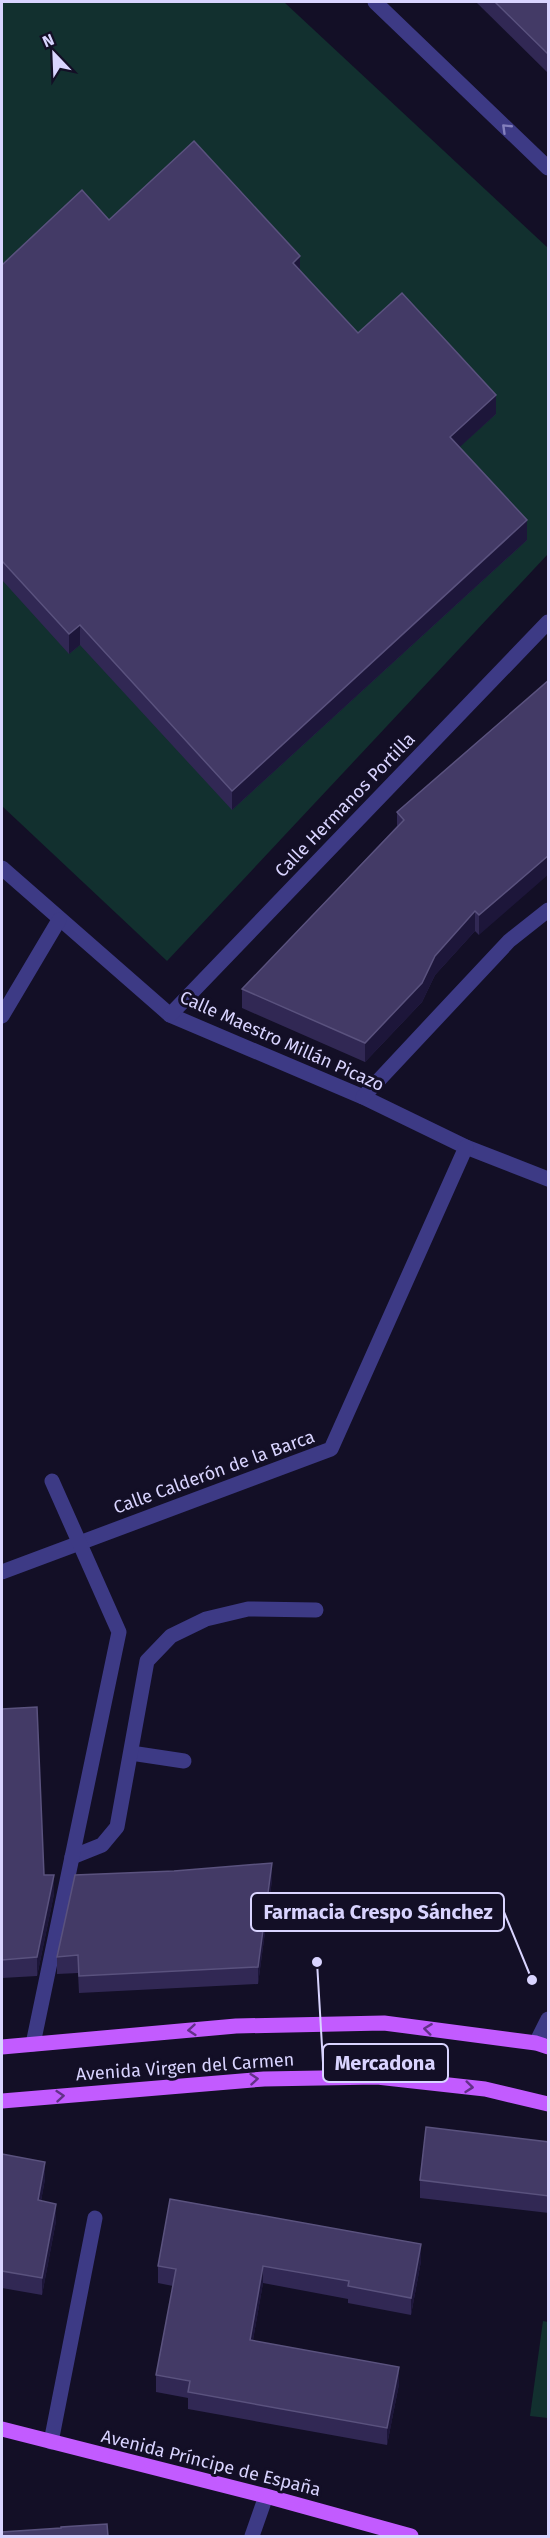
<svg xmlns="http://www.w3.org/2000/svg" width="550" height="2538" font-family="'Fira Sans',sans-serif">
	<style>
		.green { fill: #12302f }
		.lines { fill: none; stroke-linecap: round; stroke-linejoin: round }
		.minor { stroke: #3d3a85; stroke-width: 15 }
		.major { stroke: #c25bff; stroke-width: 15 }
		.wall { fill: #312854 }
		.shaded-wall { fill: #1d163a }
		.building { fill: #433a66; stroke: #5a527e; stroke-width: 1.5 }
		.oneway { stroke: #837fbc }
		.oneway2 { stroke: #623188 }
		.labels { text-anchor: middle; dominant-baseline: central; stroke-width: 6; stroke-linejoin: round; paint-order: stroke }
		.street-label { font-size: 18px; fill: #d9d4ff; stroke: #130f26 }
		.leader { fill: none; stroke: #d9d4ff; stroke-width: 2 }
		.callout-dot { fill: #d9d4ff; stroke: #130f26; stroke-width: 2 }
		.callout { fill: #130f26; stroke: #d9d4ff; stroke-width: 2 }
		.callout-label { font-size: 20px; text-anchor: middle; font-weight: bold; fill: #d9d4ff }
	</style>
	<rect width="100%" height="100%" fill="#130f26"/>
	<g class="green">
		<polygon points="2,2 284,2 548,248 548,554 167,961 2,806"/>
		<polygon points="543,2321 548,2322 548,2418 530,2416"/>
	</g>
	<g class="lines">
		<g class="minor">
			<polyline points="375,2 548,168"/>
			<polyline points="2,868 170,1015 363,1097 466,1147 548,1179"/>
			<polyline points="170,1015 548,622"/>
			<polyline points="2,1016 59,920"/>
			<polyline points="363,1097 509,941 548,910"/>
			<polyline points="2,1572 331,1449 466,1147"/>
			<polyline points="131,1753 184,1761"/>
			<polyline points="72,1857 102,1845 117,1827 147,1661 171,1636 206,1619 248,1609 316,1610"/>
			<polyline points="536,2043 548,2019"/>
			<polyline points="33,2044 119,1632 52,1481"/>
			<polyline points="51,2442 95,2218"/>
			<polyline points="252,2536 266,2496"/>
		</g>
		<g class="major">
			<polyline points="2,2047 236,2026 384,2023 536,2043 548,2047"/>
			<polyline points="2,2101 264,2079 377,2077 485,2089 548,2104"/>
			<polyline points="2,2429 266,2496 411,2536"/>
		</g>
	</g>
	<g class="wall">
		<polygon points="476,2 549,2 549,74"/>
		<polygon points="109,220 300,271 358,333 496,414 459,447 527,540 232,810 80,645 69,654 2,580 2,265"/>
		<polygon points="549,680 479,935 475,931 435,975 422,1002 365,1062 242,1008 242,989 397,826 397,812"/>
		<polygon points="2,1709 44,1875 54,1894 37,1976 2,1978"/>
		<polygon points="272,1880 258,1984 79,1993 78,1973 57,1974 57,1957"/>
		<polygon points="549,2142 549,2213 420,2198 420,2180"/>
		<polygon points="2,2154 45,2179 41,2201 56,2221 42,2295 2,2288"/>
		<polygon points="421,2261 411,2315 348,2303 348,2299 263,2283 253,2340 399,2384 387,2445 188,2409 188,2398 156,2392 156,2375 173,2286 158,2283 158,2266"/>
	</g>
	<g class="shaded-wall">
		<polygon points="300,256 300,276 293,263"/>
		<polygon points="496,395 496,414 450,456 450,437"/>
		<polygon points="527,520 527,540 232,810 232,791"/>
		<polygon points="80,625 80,645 69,654 69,634"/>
		<polygon points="549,855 549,874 479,935 479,915"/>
		<polygon points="475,911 475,931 435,975 422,1002 365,1062 365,1043 435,956"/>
		<polygon points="272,1863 272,1880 258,1984 258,1967"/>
		<polygon points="54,1875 54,1894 37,1976 37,1957"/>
		<polygon points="45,2162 45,2179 38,2218 38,2200"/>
		<polygon points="56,2204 56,2221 42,2295 42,2278"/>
		<polygon points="421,2244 421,2261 411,2315 411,2298"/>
		<polygon points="263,2266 263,2283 250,2357 250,2340"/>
		<polygon points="399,2367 399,2384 387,2445 387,2428"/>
	</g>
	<g class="building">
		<polygon points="495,2 549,2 549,55"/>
		<polygon points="194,141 300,256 293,263 358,333 402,293 496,395 450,437 527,520 232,791 80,625 69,634 2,561 2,265 82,190 109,220"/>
		<polygon points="549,680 549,855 479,915 475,911 435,956 422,983 365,1043 242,989 404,820 397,812"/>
		<polygon points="37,1707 44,1875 54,1875 37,1957 2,1960 2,1709"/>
		<polygon points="272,1863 258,1967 79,1976 78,1955 57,1957 75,1875 174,1871"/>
		<polygon points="426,2127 549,2142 549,2196 420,2180"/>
		<polygon points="2,2154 45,2162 38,2200 56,2204 42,2278 2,2271"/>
		<polygon points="170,2199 421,2244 411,2298 348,2286 349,2281 263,2266 250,2340 399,2367 387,2428 188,2392 190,2381 156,2375 176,2269 158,2266"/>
		<polygon points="107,2524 108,2536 2,2536 2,2532 61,2528 61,2527"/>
	</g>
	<defs><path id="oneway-chevron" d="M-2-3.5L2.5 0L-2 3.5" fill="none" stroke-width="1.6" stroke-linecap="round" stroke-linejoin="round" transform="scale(1.5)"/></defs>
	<use class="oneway" href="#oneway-chevron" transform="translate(506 128) rotate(-136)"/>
	<g class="oneway2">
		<use href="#oneway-chevron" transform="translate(428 2029) rotate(-173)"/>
		<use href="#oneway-chevron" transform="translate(192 2030) rotate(175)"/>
		<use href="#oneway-chevron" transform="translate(254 2079) rotate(-5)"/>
		<use href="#oneway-chevron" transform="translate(469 2087) rotate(6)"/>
		<use href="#oneway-chevron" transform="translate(60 2096) rotate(-5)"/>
	</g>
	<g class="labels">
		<g class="street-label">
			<text transform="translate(345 805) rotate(-46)">Calle Hermanos Portilla</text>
			<text transform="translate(282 1041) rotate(24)">Calle Maestro Millán Picazo</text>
			<text transform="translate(214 1472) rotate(-20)">Calle Calderón de la Barca</text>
			<text transform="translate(185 2067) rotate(-4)">Avenida Virgen del Carmen</text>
			<text transform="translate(211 2463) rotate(14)">Avenida Príncipe de España</text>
		</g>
	</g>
	<path class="leader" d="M532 1980L504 1912M317 1962L323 2063"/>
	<g class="callout-dot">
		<circle cx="532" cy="1980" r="6"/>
		<circle cx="317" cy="1962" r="6"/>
	</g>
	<g class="callout">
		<rect x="251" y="1893" width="253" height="38" rx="6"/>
		<rect x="323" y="2044" width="125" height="38" rx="6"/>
	</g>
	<g class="callout-label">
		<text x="378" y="1919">Farmacia Crespo Sánchez</text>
		<text x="385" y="2070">Mercadona</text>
	</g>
	<rect width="550" height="2538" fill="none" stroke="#d9d4ff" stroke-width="6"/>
	<g transform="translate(54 54) rotate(337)" stroke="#130f26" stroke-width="4.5" paint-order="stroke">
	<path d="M0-4.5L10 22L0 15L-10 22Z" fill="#d9d4ff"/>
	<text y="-9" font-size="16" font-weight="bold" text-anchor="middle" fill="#d9d4ff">N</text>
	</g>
</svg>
